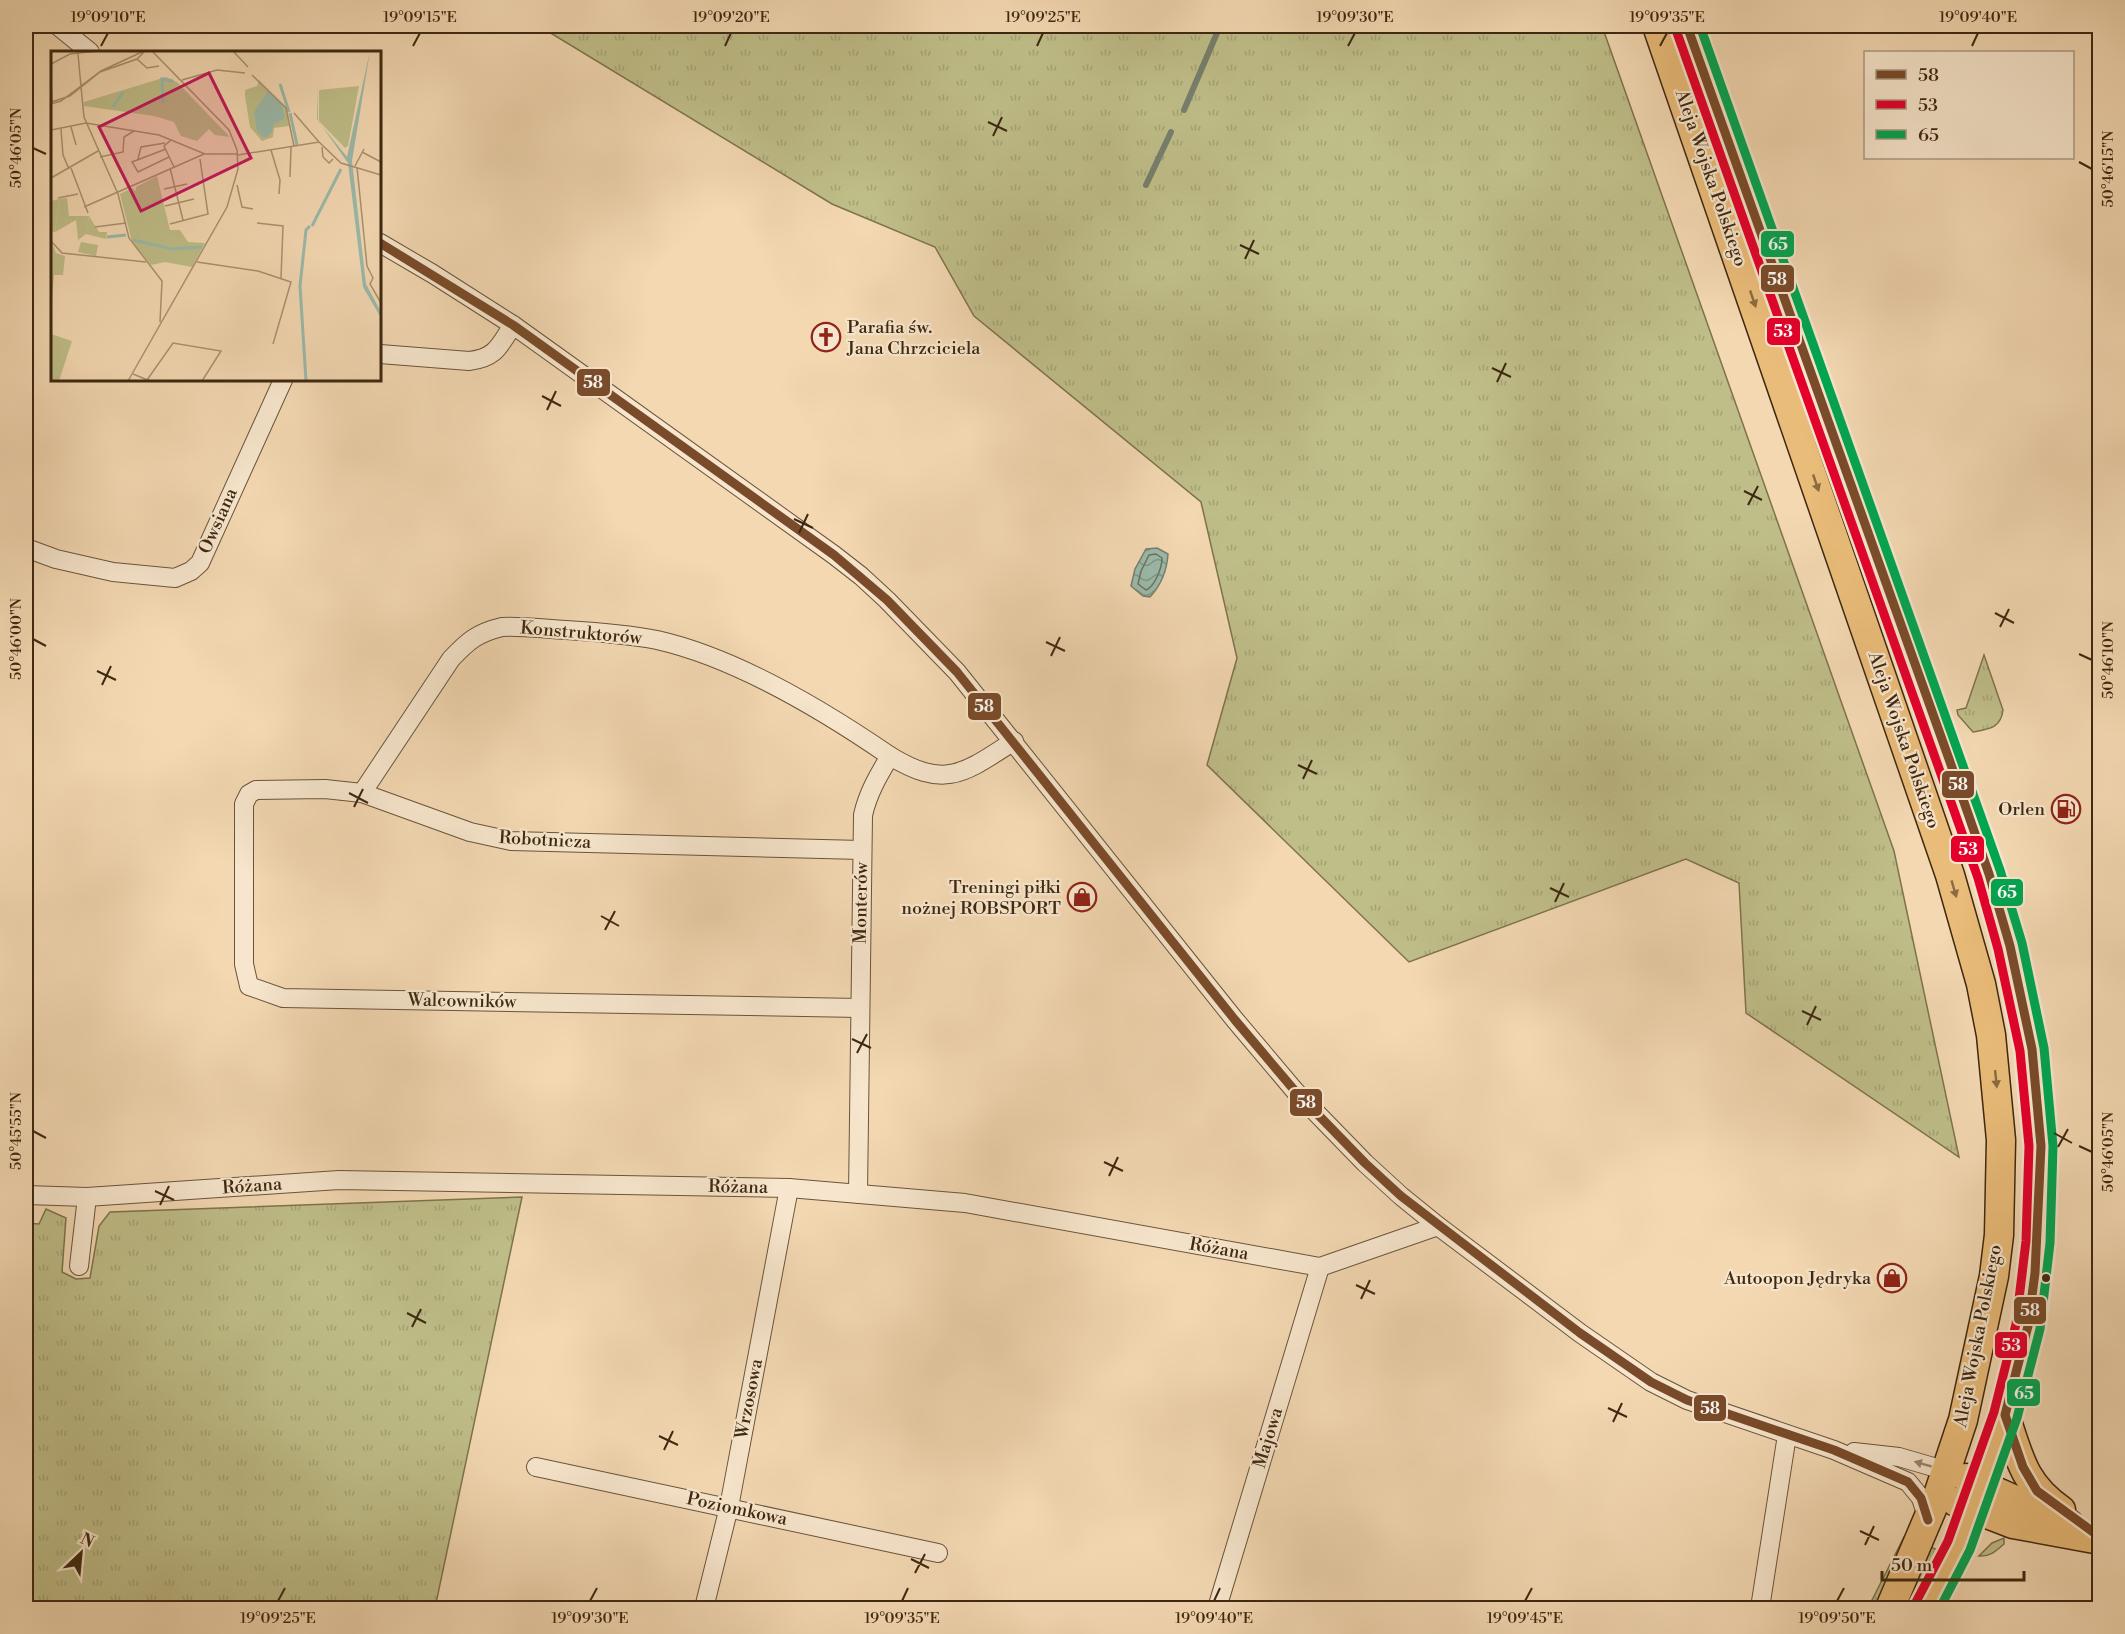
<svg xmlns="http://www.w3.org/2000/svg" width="2125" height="1634" font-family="'Libre Bodoni',serif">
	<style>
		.grass { fill: url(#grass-tufts); stroke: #7e734d; stroke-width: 1.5 }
		.water { fill: url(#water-waves); stroke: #76806d; stroke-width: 1.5 }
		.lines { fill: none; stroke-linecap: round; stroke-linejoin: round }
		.shore { stroke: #6c715e; stroke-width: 1.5 }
		.stream { stroke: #76806d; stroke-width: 6 }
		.minor-casing { stroke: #6b5439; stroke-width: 20 }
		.primary-casing { stroke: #3e2811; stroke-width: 31 }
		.minor { stroke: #f7e6cd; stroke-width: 18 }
		.primary { stroke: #eabc79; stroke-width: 28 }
		.bus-1-casing { stroke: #f7e6cd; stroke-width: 14 }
		.bus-2-casing { stroke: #f7e6cd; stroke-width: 14 }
		.bus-3-casing { stroke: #f7e6cd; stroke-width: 14 }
		.bus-1 { stroke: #7a4b2a; stroke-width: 9 }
		.bus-2 { stroke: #e4002b; stroke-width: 9 }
		.bus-3 { stroke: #00a651; stroke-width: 9 }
		.oneway { fill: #8b6b40 }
		.oneway2 { fill: #9a876f }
		.ticks { fill: none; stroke: #3e2811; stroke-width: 2 }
		.bus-dot { fill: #3e2811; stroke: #f7e6cd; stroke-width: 2 }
		.labels { text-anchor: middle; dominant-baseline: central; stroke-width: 4.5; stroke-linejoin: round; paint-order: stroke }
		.street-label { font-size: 18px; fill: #3e2811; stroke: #f7e6cd }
		.poi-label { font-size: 18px; fill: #3e2811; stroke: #f7e6cd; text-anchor: end }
		.inset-river { fill: none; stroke: #9bbaab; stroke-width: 3 }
		.inset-road { fill: none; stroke: #ab9272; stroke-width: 1.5 }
		.view { fill: #c2185b; fill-opacity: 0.15; stroke: #c2185b; stroke-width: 3 }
		.inset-edge { fill: none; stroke: #3e2811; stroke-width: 3 }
		.line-badge { stroke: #f7e6cd; stroke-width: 2 }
		.badge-label { font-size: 16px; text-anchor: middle; font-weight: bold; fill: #fff }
		.neatline { fill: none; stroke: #3e2811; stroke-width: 2 }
		.ticks-label { font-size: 15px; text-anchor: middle; fill: #3e2811 }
	</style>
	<defs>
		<pattern id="grass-tufts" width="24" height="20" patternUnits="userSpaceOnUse" patternTransform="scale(1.5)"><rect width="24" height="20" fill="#bfbe89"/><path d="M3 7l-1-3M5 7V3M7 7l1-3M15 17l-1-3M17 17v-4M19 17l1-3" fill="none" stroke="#a5a375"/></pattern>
		<pattern id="water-waves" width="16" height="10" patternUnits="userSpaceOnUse" patternTransform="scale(1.5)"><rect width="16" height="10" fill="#9bbaab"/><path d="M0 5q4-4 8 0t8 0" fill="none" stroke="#80978a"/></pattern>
	</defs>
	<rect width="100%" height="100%" fill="#f3d8b2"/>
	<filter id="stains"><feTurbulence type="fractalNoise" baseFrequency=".00333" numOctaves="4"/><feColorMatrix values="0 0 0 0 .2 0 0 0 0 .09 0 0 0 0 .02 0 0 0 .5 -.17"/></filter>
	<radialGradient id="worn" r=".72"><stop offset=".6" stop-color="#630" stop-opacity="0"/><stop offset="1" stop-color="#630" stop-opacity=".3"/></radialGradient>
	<g class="grass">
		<polygon points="539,26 1602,26 1894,851 1959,1157 1746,1013 1739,883 1686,859 1409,962 1207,765 1237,658 1201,502 974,316 935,247 832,204"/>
		<path d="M1984 655 2003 710C2001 728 1989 729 1973 732L1958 715 1957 710 1966 708Z"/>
		<polygon points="522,1197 435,1608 26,1608 26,1223 39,1224 46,1209 66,1218 62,1272 76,1279 90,1278 99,1226 110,1212"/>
		<polygon points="1904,1537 1906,1537 1878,1605 1876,1608 1868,1608"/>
		<path d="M2004 1538V1544C1996 1551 1990 1557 1979 1556L1992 1543Z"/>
		<polygon points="1928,1546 1940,1551 1912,1608 1901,1608"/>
	</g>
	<path class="water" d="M1157 548 1168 554C1167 570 1161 585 1150 597L1143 596 1131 586 1135 569 1146 549Z"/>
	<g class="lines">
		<path class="shore" d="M1156 554 1162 558C1162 568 1155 586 1146 590L1138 584 1141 571 1149 555Z"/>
		<g class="stream">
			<polyline points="1184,110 1220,26"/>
			<polyline points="1146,185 1171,132"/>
		</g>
		<g class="minor-casing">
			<g id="minor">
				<polyline points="58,26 90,52"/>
				<polyline points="380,243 433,274 513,325 834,555 861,576 887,600 957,672 1235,1020 1295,1091 1365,1163 1401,1196 1438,1226 1580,1333 1651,1382 1687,1400 1834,1450 1908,1482 1921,1498 1928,1520"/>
				<path d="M380 354 469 361C496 358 499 346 513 325"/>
				<polyline points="26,548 56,559 113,572 175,578 191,571 200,563 283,380"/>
				<path d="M362 793 451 659C468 641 477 633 502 627 523 626 545 629 566 630 597 632 627 634 657 640 737 658 823 710 890 756"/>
				<polyline points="860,1008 283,998 249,986 244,964 244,804 249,794 256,790 325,789 362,793 470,832 511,841 862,850"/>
				<path d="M858 1194 863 815C868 793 878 776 890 756 946 790 964 773 1014 741"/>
				<polyline points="26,1195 87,1197 339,1180 789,1188 965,1203 1320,1267 1438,1226"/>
				<polyline points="79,1266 87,1197"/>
				<polyline points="1854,1452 1899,1457 1947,1471"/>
				<polyline points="536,1467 938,1553"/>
				<polyline points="704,1608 729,1507 789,1188"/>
				<polyline points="1217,1608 1320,1267"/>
				<polyline points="1760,1608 1787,1435"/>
			</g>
		</g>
		<g class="primary-casing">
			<g id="primary">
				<polyline points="1657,26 1950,875 1981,984 1991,1035 2001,1140 1999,1235 1994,1276 1963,1420 1938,1495 1890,1608"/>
				<polyline points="1687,26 1989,874 2010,946 2032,1049 2041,1146 2038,1242 2028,1326 2005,1415 1959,1546 1927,1608"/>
				<path d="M2005 1415C2019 1456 2023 1484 2061 1510"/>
				<polyline points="1966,1478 2069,1524"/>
				<polyline points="1956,1502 2013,1524 2100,1540"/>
			</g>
		</g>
		<use href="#minor" class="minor"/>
		<use href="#primary" class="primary"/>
		<g class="bus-1-casing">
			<g id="bus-1">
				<polyline points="1687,26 1949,759 1989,874 2010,946 2032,1049 2041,1146 2035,1273 2028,1326 2005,1415 2023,1467 2037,1491 2100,1537"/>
				<polyline points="380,243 513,325 834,555 887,600 957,672 1235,1020 1295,1091 1365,1163 1401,1196 1580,1333 1651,1382 1687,1400 1834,1450 1908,1482 1921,1498 1928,1520"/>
			</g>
		</g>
		<g class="bus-2-casing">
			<polyline id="bus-2" points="1676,30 1978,878 1998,949 2020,1051 2029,1146 2026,1241 2016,1324 1994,1412 1948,1541 1916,1602"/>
		</g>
		<g class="bus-3-casing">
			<polyline id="bus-3" points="1700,26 2000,870 2022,943 2044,1048 2053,1146 2050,1243 2040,1329 2017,1418 1970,1550 1940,1608"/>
		</g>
		<use href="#bus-1" class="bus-1"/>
		<use href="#bus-2" class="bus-2"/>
		<use href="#bus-3" class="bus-3"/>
	</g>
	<defs><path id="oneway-solid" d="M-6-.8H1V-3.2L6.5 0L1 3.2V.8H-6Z" transform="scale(1.5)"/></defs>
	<g class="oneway">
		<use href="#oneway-solid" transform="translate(1753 299) rotate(71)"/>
		<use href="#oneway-solid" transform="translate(1816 483) rotate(71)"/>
		<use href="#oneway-solid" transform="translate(1954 889) rotate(74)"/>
		<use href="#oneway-solid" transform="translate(1996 1079) rotate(84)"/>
	</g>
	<use class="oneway2" href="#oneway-solid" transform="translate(1923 1464) rotate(-164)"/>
	<path class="ticks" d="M101 46 108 33M413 46 420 33M725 46 731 33M1037 46 1043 33M1348 46 1355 33M1660 46 1667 33M1972 46 1978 33M988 122 1007 131M993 136 1002 117M33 148 46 154M2079 162 2092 169M1240 245 1259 254M1245 259 1254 240M1492 368 1511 377M1497 382 1506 363M542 396 561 406M547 410 556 391M1744 491 1762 500M1748 505 1758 486M794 519 813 528M799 533 808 514M1995 613 2014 623M2000 627 2009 609M33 639 46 646M1046 642 1065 651M2079 654 2092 660M1051 656 1060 637M97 671 116 680M102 685 111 666M1298 765 1317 774M1303 779 1312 760M349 793 368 803M354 807 363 789M1550 888 1569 897M1555 902 1564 883M601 916 619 926M605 930 615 911M1802 1011 1821 1020M1807 1025 1816 1006M852 1039 871 1048M857 1053 867 1034M33 1131 46 1138M2054 1133 2072 1143M2079 1146 2092 1152M2058 1147 2068 1129M1104 1162 1123 1171M1109 1176 1118 1157M155 1191 174 1200M160 1205 169 1186M1356 1285 1375 1294M1361 1299 1370 1280M407 1313 426 1323M412 1327 421 1309M1608 1408 1627 1417M1613 1422 1622 1403M659 1436 678 1445M664 1450 673 1431M1860 1531 1879 1540M1865 1545 1874 1526M911 1559 929 1568M915 1573 925 1554M278 1601 285 1588M590 1601 597 1588M902 1601 908 1588M1214 1601 1220 1588M1525 1601 1532 1588M1837 1601 1844 1588"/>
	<defs>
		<g id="church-ring" transform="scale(1.5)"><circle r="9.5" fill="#f7e6cd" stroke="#8f2418" stroke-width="1.5"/><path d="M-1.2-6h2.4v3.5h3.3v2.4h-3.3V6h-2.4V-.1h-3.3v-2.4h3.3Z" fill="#8f2418"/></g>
		<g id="fuel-ring" transform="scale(1.5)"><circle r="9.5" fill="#f7e6cd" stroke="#8f2418" stroke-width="1.5"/><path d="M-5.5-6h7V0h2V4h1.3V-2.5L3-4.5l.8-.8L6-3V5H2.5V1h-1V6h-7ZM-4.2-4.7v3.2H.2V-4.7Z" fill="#8f2418"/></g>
		<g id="shop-ring" transform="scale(1.5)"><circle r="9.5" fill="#f7e6cd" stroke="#8f2418" stroke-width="1.5"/><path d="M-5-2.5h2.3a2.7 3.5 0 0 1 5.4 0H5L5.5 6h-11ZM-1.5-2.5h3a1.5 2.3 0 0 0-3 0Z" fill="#8f2418"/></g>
	</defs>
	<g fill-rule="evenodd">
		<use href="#church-ring" x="826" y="337"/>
		<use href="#fuel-ring" x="2066" y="809"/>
		<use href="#shop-ring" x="1082" y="897"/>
		<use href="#shop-ring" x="1892" y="1278"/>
	</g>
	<circle class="bus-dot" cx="2046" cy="1278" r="5"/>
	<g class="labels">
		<g class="street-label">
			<text transform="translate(1711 178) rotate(71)">Aleja Wojska Polskiego</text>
			<text transform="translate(218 521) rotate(-66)">Owsiana</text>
			<text transform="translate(581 633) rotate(5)">Konstruktorów</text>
			<text transform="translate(1904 740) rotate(71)">Aleja Wojska Polskiego</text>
			<text transform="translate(545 840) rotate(3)">Robotnicza</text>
			<text transform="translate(861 903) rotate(-89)">Monterów</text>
			<text transform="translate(462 1001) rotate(1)">Walcowników</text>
			<text transform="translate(252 1186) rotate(-4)">Różana</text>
			<text transform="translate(738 1187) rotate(1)">Różana</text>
			<text transform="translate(1219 1249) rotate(10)">Różana</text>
			<text transform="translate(1978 1336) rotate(-79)">Aleja Wojska Polskiego</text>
			<text transform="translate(749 1399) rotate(-79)">Wrzosowa</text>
			<text transform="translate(1268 1438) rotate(-73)">Majowa</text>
			<text transform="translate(737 1509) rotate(12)">Poziomkowa</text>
		</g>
		<g class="poi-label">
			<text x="847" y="327" text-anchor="start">Parafia św.<tspan x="847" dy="21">Jana Chrzciciela</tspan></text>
			<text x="2045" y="809">Orlen</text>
			<text x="1061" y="887">Treningi piłki<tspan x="1061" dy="21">nożnej ROBSPORT</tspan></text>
			<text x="1871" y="1278">Autoopon Jędryka</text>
		</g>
	</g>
	<g transform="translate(51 51)">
		<rect width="330" height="330" fill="#f3d8b2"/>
		<path d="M115 26 126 31 179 86 164 84 158 78 146 90 130 85 123 71 103 65 33 55V51ZM208 29 235 56 238 75 223 77 222 86 211 90 199 76 194 45V39L206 35ZM308 35 297 95 294 97 268 70V39ZM106 125 119 179H129L137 191 154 192 141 216 114 211 100 214 81 191 69 143 81 137 85 140V136ZM8 148 4 181 0 180V150ZM38 165 48 181H56L55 188 35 183ZM30 191 47 194 45 205 27 201ZM1 192 5 202 14 205 12 224H3L0 262Z" fill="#bfbe89"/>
		<path d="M16 147 18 165H38L35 183 27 189 25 169 4 181 8 148ZM0 283 21 290 8 330H0Z" fill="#bfbe89"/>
		<path d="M319 0 301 110 315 233 330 261V267L312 236 297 112 266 68 267 37V70L296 106ZM217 40 230 53 234 67 223 73 220 83 213 87 206 80 203 61Z" fill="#9bbaab"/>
		<path class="inset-river" d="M229 33 238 61M112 52 111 28 122 30M62 56 72 41M239 62 246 94M261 175 290 118M56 186 75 184M82 189 121 198 151 196M255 330 249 235 255 179 259 175"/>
		<path class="inset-road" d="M182 0 197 16M27 3 29 25M86 8 96 17 108 15M0 13 19 3 47 0M201 24 235 57 243 95M29 25 33 66 67 143 78 187 111 230 109 271M131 29 166 19 194 22M0 31 1 51M19 45 49 21 86 8 94 0M0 51 19 45M0 53 10 50 50 20 93 0M243 62 268 91M20 76 25 94M10 78 12 104 18 118M0 79 35 72 108 84 154 103H186M120 89 113 95 123 116M271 96 272 106 278 112 282 108M115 98 81 111 87 121 118 106M220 99 229 129 228 143M311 101 330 111M187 104 268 91 290 112 330 124M49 106 72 101 73 86 83 80M87 108 90 96 114 92M304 115 313 98M306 116 316 215 322 227 319 233 330 252M20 117 37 162M119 117 132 169M239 126 240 96M0 127 47 100M186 134 191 156 202 158M113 138 136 133M7 147 27 143M114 155 143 148M33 156 153 103M206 172 232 175 230 227M119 173 157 163 149 108M44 176 75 172M0 190 11 202 95 211M146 211 207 220 240 231 222 293M82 323 99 330M96 329 122 292 170 300 151 330M77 330 176 156 187 118 186 99 178 79 101 0"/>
		<path class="view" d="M158 22 200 107 90 160 48 76Z"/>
		<rect width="330" height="330" class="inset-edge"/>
	</g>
	<g class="line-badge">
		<rect x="1760" y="230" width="35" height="28" rx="6" fill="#00a651"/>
		<rect x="1760" y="264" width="35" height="29" rx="6" fill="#7a4b2a"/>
		<rect x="1766" y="317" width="35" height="29" rx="6" fill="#e4002b"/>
		<rect x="576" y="368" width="35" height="29" rx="6" fill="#7a4b2a"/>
		<rect x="967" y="692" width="35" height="29" rx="6" fill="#7a4b2a"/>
		<rect x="1941" y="770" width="34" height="29" rx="6" fill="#7a4b2a"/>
		<rect x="1950" y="835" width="35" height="28" rx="6" fill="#e4002b"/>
		<rect x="1990" y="878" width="34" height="29" rx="6" fill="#00a651"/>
		<rect x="1289" y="1088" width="34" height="29" rx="6" fill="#7a4b2a"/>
		<rect x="2013" y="1296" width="34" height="29" rx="6" fill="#7a4b2a"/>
		<rect x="1994" y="1331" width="34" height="28" rx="6" fill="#e4002b"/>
		<rect x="2006" y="1378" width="35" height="29" rx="6" fill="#00a651"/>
		<rect x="1693" y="1394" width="34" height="28" rx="6" fill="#7a4b2a"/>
	</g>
	<g class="badge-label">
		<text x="1778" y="250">65</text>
		<text x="1777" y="285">58</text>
		<text x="1783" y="337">53</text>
		<text x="593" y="388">58</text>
		<text x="984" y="712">58</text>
		<text x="1958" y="790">58</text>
		<text x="1968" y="855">53</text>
		<text x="2007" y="898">65</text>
		<text x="1306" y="1108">58</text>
		<text x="2030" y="1316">58</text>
		<text x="2011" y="1351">53</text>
		<text x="2024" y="1399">65</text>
		<text x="1710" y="1414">58</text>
	</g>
	<rect width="2125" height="1634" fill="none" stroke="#f3d8b2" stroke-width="66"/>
	<rect x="1864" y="51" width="210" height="108" fill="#f7e6cd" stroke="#ad9a82" stroke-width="1.5"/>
	<rect x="1876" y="70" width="30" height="9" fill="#7a4b2a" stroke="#ad9a82" stroke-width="1.5"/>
	<text x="1918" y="81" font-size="18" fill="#3e2811">58</text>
	<rect x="1876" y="100" width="30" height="9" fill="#e4002b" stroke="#ad9a82" stroke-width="1.5"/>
	<text x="1918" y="111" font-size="18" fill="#3e2811">53</text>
	<rect x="1876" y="130" width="30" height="9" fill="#00a651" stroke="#ad9a82" stroke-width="1.5"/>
	<text x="1918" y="141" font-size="18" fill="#3e2811">65</text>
	<g transform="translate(81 1553) rotate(26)" stroke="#f7e6cd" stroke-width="4.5" paint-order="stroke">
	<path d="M0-4.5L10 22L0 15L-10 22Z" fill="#3e2811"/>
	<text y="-9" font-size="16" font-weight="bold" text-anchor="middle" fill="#3e2811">N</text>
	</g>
	<path d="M1882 1571v9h142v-9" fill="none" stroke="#3e2811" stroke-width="3"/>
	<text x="1891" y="1571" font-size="18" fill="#3e2811" stroke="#f7e6cd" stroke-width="4.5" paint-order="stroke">50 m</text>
	<rect x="33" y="33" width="2059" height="1568" class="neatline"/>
	<g class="ticks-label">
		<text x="108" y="22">19°09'10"E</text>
		<text x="420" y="22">19°09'15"E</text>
		<text x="731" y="22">19°09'20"E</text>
		<text x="1043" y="22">19°09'25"E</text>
		<text x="1355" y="22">19°09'30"E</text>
		<text x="1667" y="22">19°09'35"E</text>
		<text x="1978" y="22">19°09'40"E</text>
		<text transform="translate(16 148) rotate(-90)" y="5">50°46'05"N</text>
		<text transform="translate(2108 169) rotate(-90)" y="5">50°46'15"N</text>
		<text transform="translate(16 639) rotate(-90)" y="5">50°46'00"N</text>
		<text transform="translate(2108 660) rotate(-90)" y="5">50°46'10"N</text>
		<text transform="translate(16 1131) rotate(-90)" y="5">50°45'55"N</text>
		<text transform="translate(2108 1152) rotate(-90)" y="5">50°46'05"N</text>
		<text x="278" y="1623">19°09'25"E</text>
		<text x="590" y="1623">19°09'30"E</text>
		<text x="902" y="1623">19°09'35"E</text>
		<text x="1214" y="1623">19°09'40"E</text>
		<text x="1525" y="1623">19°09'45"E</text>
		<text x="1837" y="1623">19°09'50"E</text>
	</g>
	<rect width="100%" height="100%" filter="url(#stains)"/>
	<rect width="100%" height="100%" fill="url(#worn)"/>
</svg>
